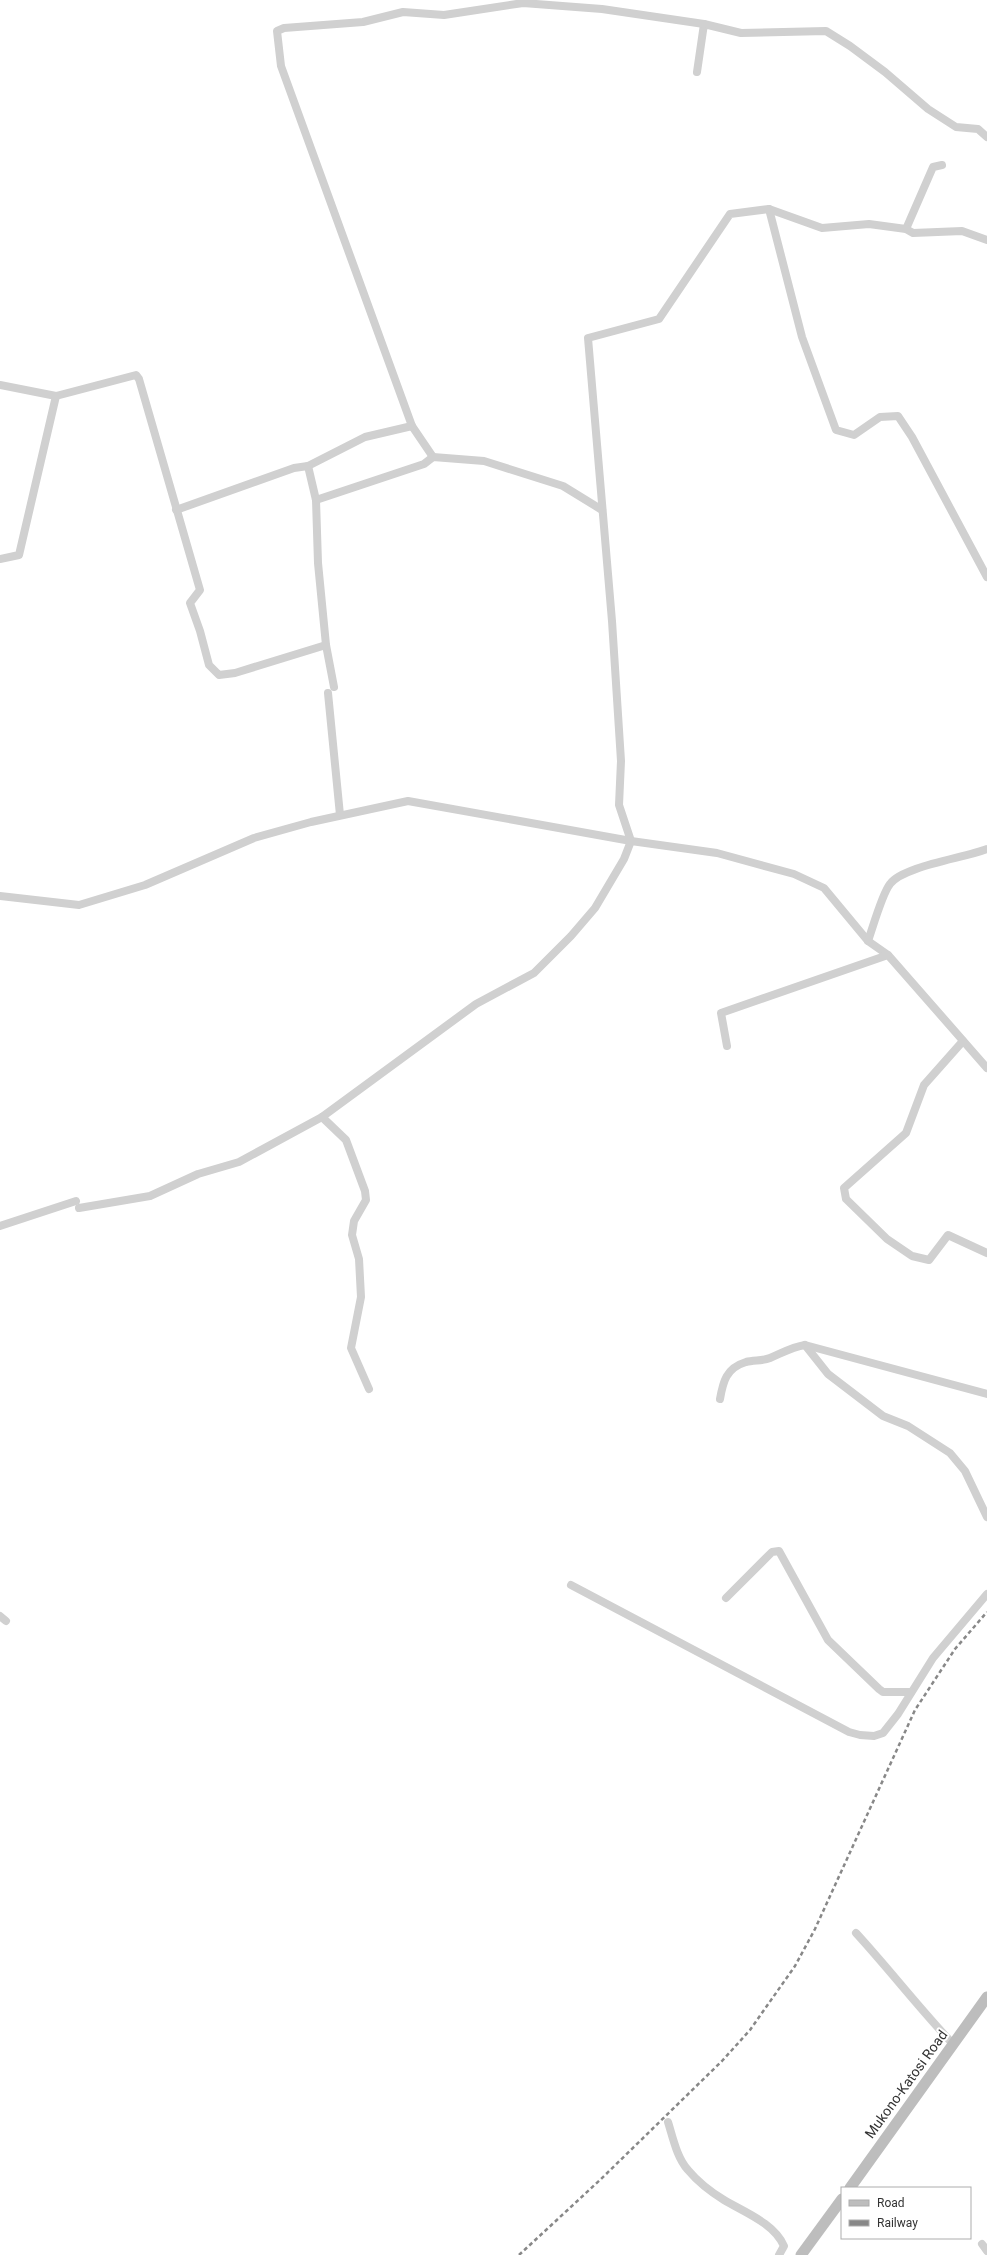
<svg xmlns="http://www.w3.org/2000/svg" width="987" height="2255" font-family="Roboto,sans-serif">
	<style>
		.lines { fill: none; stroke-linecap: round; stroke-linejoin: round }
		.street { stroke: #d0d0d0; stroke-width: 8 }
		.secondary { stroke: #bdbdbd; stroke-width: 11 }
		.rail { stroke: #888; stroke-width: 2.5; stroke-dasharray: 4 3; stroke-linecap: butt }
		.labels { text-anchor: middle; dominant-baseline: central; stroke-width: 4; stroke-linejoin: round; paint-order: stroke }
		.street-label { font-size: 14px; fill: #333; stroke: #fff }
	</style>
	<rect width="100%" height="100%" fill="#fff"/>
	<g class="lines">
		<g class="street">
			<polyline points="697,72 704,24 741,33 826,31 850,46 885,72 928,109 956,127 978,129 987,137"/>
			<polyline points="942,165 933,167 906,229 913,233 962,231 987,240"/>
			<polyline points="769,209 802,337 836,430 854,435 880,417 898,416 912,437 987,577"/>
			<polyline points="0,385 56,396 136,375 139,379 200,590 190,603 200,631 209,665 219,675 235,673 326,645"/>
			<polyline points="433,457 412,426 281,66 277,31 284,28 363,22 403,12 444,15 523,3 602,9 704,24"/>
			<polyline points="308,466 316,500 318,563 326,645 334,687"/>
			<polyline points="316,500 424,464 433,457 484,461 563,486 602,510"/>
			<polyline points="176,510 294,468 308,466 365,437 412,426"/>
			<polyline points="0,559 19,555 56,396"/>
			<polyline points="328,693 340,815"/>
			<polyline points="0,896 79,905 145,885 254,838 311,822 408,801 631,841 717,853 794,874 824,888 868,941 888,955 987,1068"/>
			<path d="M868 941C873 927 882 894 890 884 903 866 965 858 987 849"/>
			<polyline points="963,1041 924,1085 906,1133 844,1188 846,1199 887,1239 912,1256 929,1260 948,1235 987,1253"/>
			<polyline points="727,1046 721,1013 888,955"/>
			<polyline points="322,1117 346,1140 365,1191 366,1200 354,1221 352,1235 359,1259 361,1297 351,1348 369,1389"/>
			<polyline points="79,1208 150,1196 198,1174 239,1162 322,1117 476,1004 534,973 571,936 595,908 624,859 631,841 619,805 621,761 612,621 588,338 659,319 730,214 769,209 822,228 869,224 906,229"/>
			<polyline points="0,1226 76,1201"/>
			<polyline points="805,1345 828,1374 883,1416 908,1426 950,1453 965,1471 987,1517"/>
			<path d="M720 1399C723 1382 726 1368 746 1362 754 1360 763 1361 770 1358 782 1353 792 1347 805 1345L987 1394"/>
			<polyline points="571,1585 849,1732 860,1735 874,1736 883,1733 898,1714 933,1658 987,1594"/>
			<polyline points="726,1598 772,1552 779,1551 828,1640 879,1689 883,1692 911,1692"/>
			<polyline points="0,1616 6,1621"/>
			<path d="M856 1933C889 1969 919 2008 953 2044"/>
			<path d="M668 2122C673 2138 677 2158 688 2170 698 2182 711 2192 724 2200 744 2212 774 2223 784 2246L779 2255"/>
			<polyline points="982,2244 987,2251"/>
		</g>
		<g class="secondary">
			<polyline points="850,2188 987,1997"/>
			<polyline points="801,2255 842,2199"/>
		</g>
		<polyline class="rail" points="519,2255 600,2180 722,2061 750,2030 795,1966 815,1929 915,1710 955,1649 987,1612"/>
	</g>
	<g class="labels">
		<g class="street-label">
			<text transform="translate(906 2084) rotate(-54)">Mukono-Katosi Road</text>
		</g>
	</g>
	<rect x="841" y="2187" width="130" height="52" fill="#ffffff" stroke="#adadad"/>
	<rect x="849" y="2200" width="20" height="6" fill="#bdbdbd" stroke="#adadad"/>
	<text x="877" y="2207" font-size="12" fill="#333333">Road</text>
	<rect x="849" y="2220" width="20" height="6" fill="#888888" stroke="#adadad"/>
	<text x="877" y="2227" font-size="12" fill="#333333">Railway</text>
</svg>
